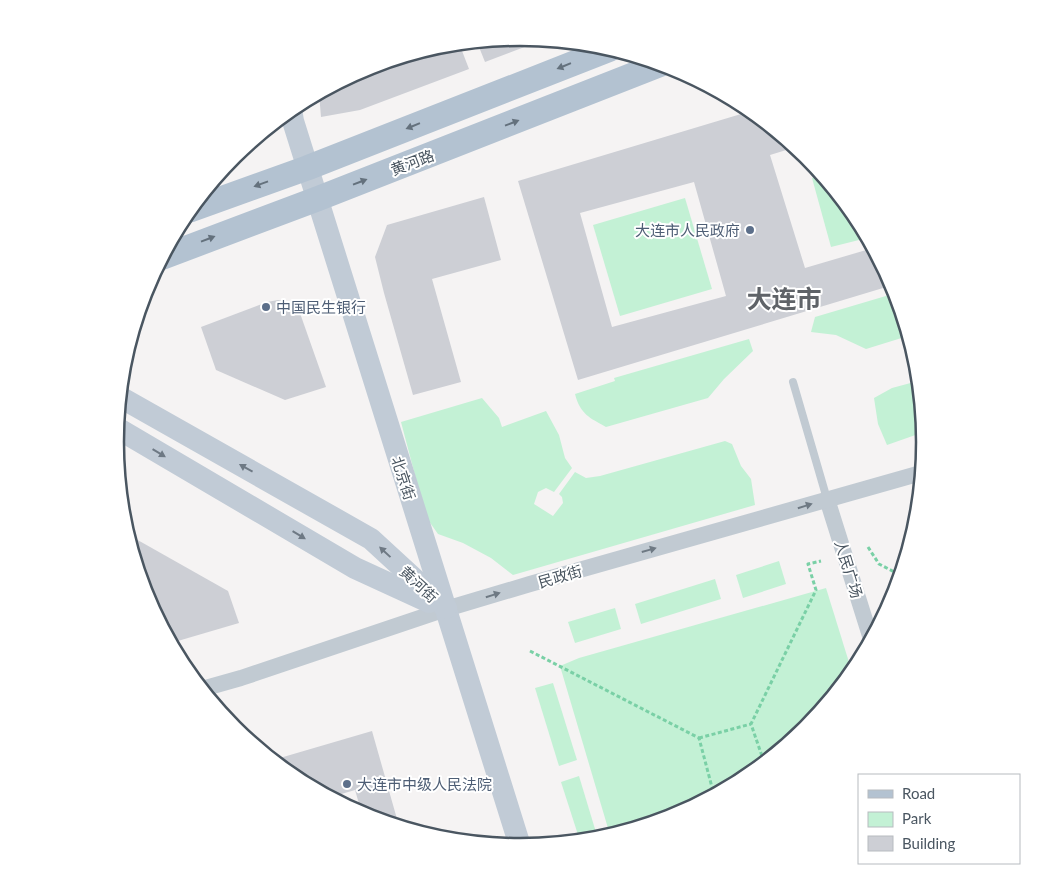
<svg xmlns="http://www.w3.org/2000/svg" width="1040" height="884" font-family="Lato,'Noto Sans SC',sans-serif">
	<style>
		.green { fill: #c3f1d5 }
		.building { fill: #cdcfd5; fill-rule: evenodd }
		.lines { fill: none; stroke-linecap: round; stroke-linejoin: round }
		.path { stroke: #7ad0a6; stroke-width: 3; stroke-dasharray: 4 2.5; stroke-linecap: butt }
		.lane { stroke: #c1cad2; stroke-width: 8 }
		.street { stroke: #c1cad2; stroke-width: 16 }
		.secondary { stroke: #c1cbd6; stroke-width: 22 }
		.primary { stroke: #b3c2d1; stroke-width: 25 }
		.oneway { fill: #64717d }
		.oneway2 { fill: #6e7984 }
		.oneway3 { fill: #6e7983 }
		.service-dot { fill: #5c6f8a; stroke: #fff; stroke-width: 2 }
		.labels { text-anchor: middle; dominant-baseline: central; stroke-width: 4; stroke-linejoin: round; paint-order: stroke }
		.street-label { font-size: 15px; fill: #4a5661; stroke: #fff }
		.service-label { font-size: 15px; fill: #4e5e75; stroke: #fff; text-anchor: start }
		.town-label { font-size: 25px; font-weight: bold; fill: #5f6368; stroke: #fff }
		.rim { fill: none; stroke: #4a5661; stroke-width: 2.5 }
	</style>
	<rect width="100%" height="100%" fill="#f5f3f3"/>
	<g class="green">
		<polygon points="822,175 856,218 867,238 831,247 812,178"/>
		<polygon points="685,198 712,289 620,316 593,225"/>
		<polygon points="896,293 908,336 866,349 836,335 811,332 815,317"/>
		<path d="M749 339 753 351 724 379 708 398 606 427C590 418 580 414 575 394L615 381 614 378Z"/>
		<polygon points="918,381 924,432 887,445 878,424 874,398 892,388"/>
		<polygon points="482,398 499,418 502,427 546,411 559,435 565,458 572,468 554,492 546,488 538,492 534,504 553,516 563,503 562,497 559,494 575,472 586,478 600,476 725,441 732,444 741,466 751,479 755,505 513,575 491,558 463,543 438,534 426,517 401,422"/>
		<polygon points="779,561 786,584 743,598 736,575"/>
		<polygon points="715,579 721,599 641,624 635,604"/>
		<polygon points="826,588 852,672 806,728 744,778 675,816 610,835 560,666 579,658"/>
		<polygon points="615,608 621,629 575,643 568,622"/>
		<polygon points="553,683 577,760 559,766 535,688"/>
		<polygon points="579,776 598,839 580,841 561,782"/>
	</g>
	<g class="building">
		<polygon points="520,38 543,40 485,62 477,42"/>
		<polygon points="459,43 469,69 360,110 321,117 319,93 358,72 358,76 448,45"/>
		<path d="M751 111 796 147 770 155 805 268 873 248 893 285 578 380 518 181ZM694 182 726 296 612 327 580 213Z"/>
		<polygon points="484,197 501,260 432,279 461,382 413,395 384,293 375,257 387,225"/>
		<polygon points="278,300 288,302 296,305 301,316 326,387 285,400 216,370 201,327 267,302"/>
		<polygon points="127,534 228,591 239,623 171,643 146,597"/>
		<polygon points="372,731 399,826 362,814 355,790 331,797 295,778 273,760"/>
	</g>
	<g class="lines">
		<g class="path">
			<polyline points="868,547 879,564 900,575"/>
			<polyline points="530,651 699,738 714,795"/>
			<polyline points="699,738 751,724"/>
			<polyline points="764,762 751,724 816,590 808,564 821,561"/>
		</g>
		<polyline class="lane" points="793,382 827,499"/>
		<g class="street">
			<polyline points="827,499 871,639"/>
			<polyline points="202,689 241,678 446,609 530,584 921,473"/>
		</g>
		<g class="secondary">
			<path d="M291 109 293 121C368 363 445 604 520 846"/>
			<polyline points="120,397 371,539 446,608"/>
			<polyline points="117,428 355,568 429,602"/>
		</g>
		<g class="primary">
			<polyline points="190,210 307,168 610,49"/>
			<polyline points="163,257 317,199 661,64"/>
		</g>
	</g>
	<defs><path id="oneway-solid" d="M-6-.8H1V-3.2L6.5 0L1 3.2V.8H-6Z" transform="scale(1.25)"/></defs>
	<g class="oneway">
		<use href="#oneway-solid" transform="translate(564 66) rotate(158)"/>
		<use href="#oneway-solid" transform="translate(512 123) rotate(-21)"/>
		<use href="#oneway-solid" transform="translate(413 126) rotate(158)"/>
		<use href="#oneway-solid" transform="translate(360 182) rotate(-21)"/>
		<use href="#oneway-solid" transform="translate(261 184) rotate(160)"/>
		<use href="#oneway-solid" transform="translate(208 239) rotate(-21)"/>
	</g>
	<g class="oneway2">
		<use href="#oneway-solid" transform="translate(159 453) rotate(31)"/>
		<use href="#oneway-solid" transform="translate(246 468) rotate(-151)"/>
		<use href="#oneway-solid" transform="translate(299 535) rotate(31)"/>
		<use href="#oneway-solid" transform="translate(385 552) rotate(-137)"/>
	</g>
	<g class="oneway3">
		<use href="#oneway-solid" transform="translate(805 506) rotate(-17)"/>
		<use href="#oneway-solid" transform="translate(649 550) rotate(-16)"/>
		<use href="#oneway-solid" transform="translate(493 595) rotate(-17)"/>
	</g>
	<g class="service-dot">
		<circle cx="750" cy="230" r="5"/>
		<circle cx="266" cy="307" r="5"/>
		<circle cx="347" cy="784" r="5"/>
	</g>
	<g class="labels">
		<g class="street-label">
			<text transform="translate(412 162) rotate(-21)">黄河路</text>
			<text transform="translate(404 478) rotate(72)">北京街</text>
			<text transform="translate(849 569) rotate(73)">人民广场</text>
			<text transform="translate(560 576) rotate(-16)">民政街</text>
			<text transform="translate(419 584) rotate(43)">黄河街</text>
		</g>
		<g class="service-label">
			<text x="740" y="230" text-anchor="end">大连市人民政府</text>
			<text x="276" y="307">中国民生银行</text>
			<text x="357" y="784">大连市中级人民法院</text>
		</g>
		<g class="town-label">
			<text x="784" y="298">大连市</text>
		</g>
	</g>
	<path d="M0 0H1040V884H0ZM124 442a396 396 0 1 1 792 0a396 396 0 1 1-792 0Z" fill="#fff" fill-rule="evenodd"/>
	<path class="rim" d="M124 442a396 396 0 1 1 792 0a396 396 0 1 1-792 0Z"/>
	<rect x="858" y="774" width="162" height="90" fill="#ffffff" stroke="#b7bbc0"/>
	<rect x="868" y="790" width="25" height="8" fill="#b3c2d1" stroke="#b7bbc0"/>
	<text x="902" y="799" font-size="15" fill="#4a5661">Road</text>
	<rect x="868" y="812" width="25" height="15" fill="#c3f1d5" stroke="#b7bbc0"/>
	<text x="902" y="824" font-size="15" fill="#4a5661">Park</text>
	<rect x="868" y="836" width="25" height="15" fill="#cdcfd5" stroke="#b7bbc0"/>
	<text x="902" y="849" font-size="15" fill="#4a5661">Building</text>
</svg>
